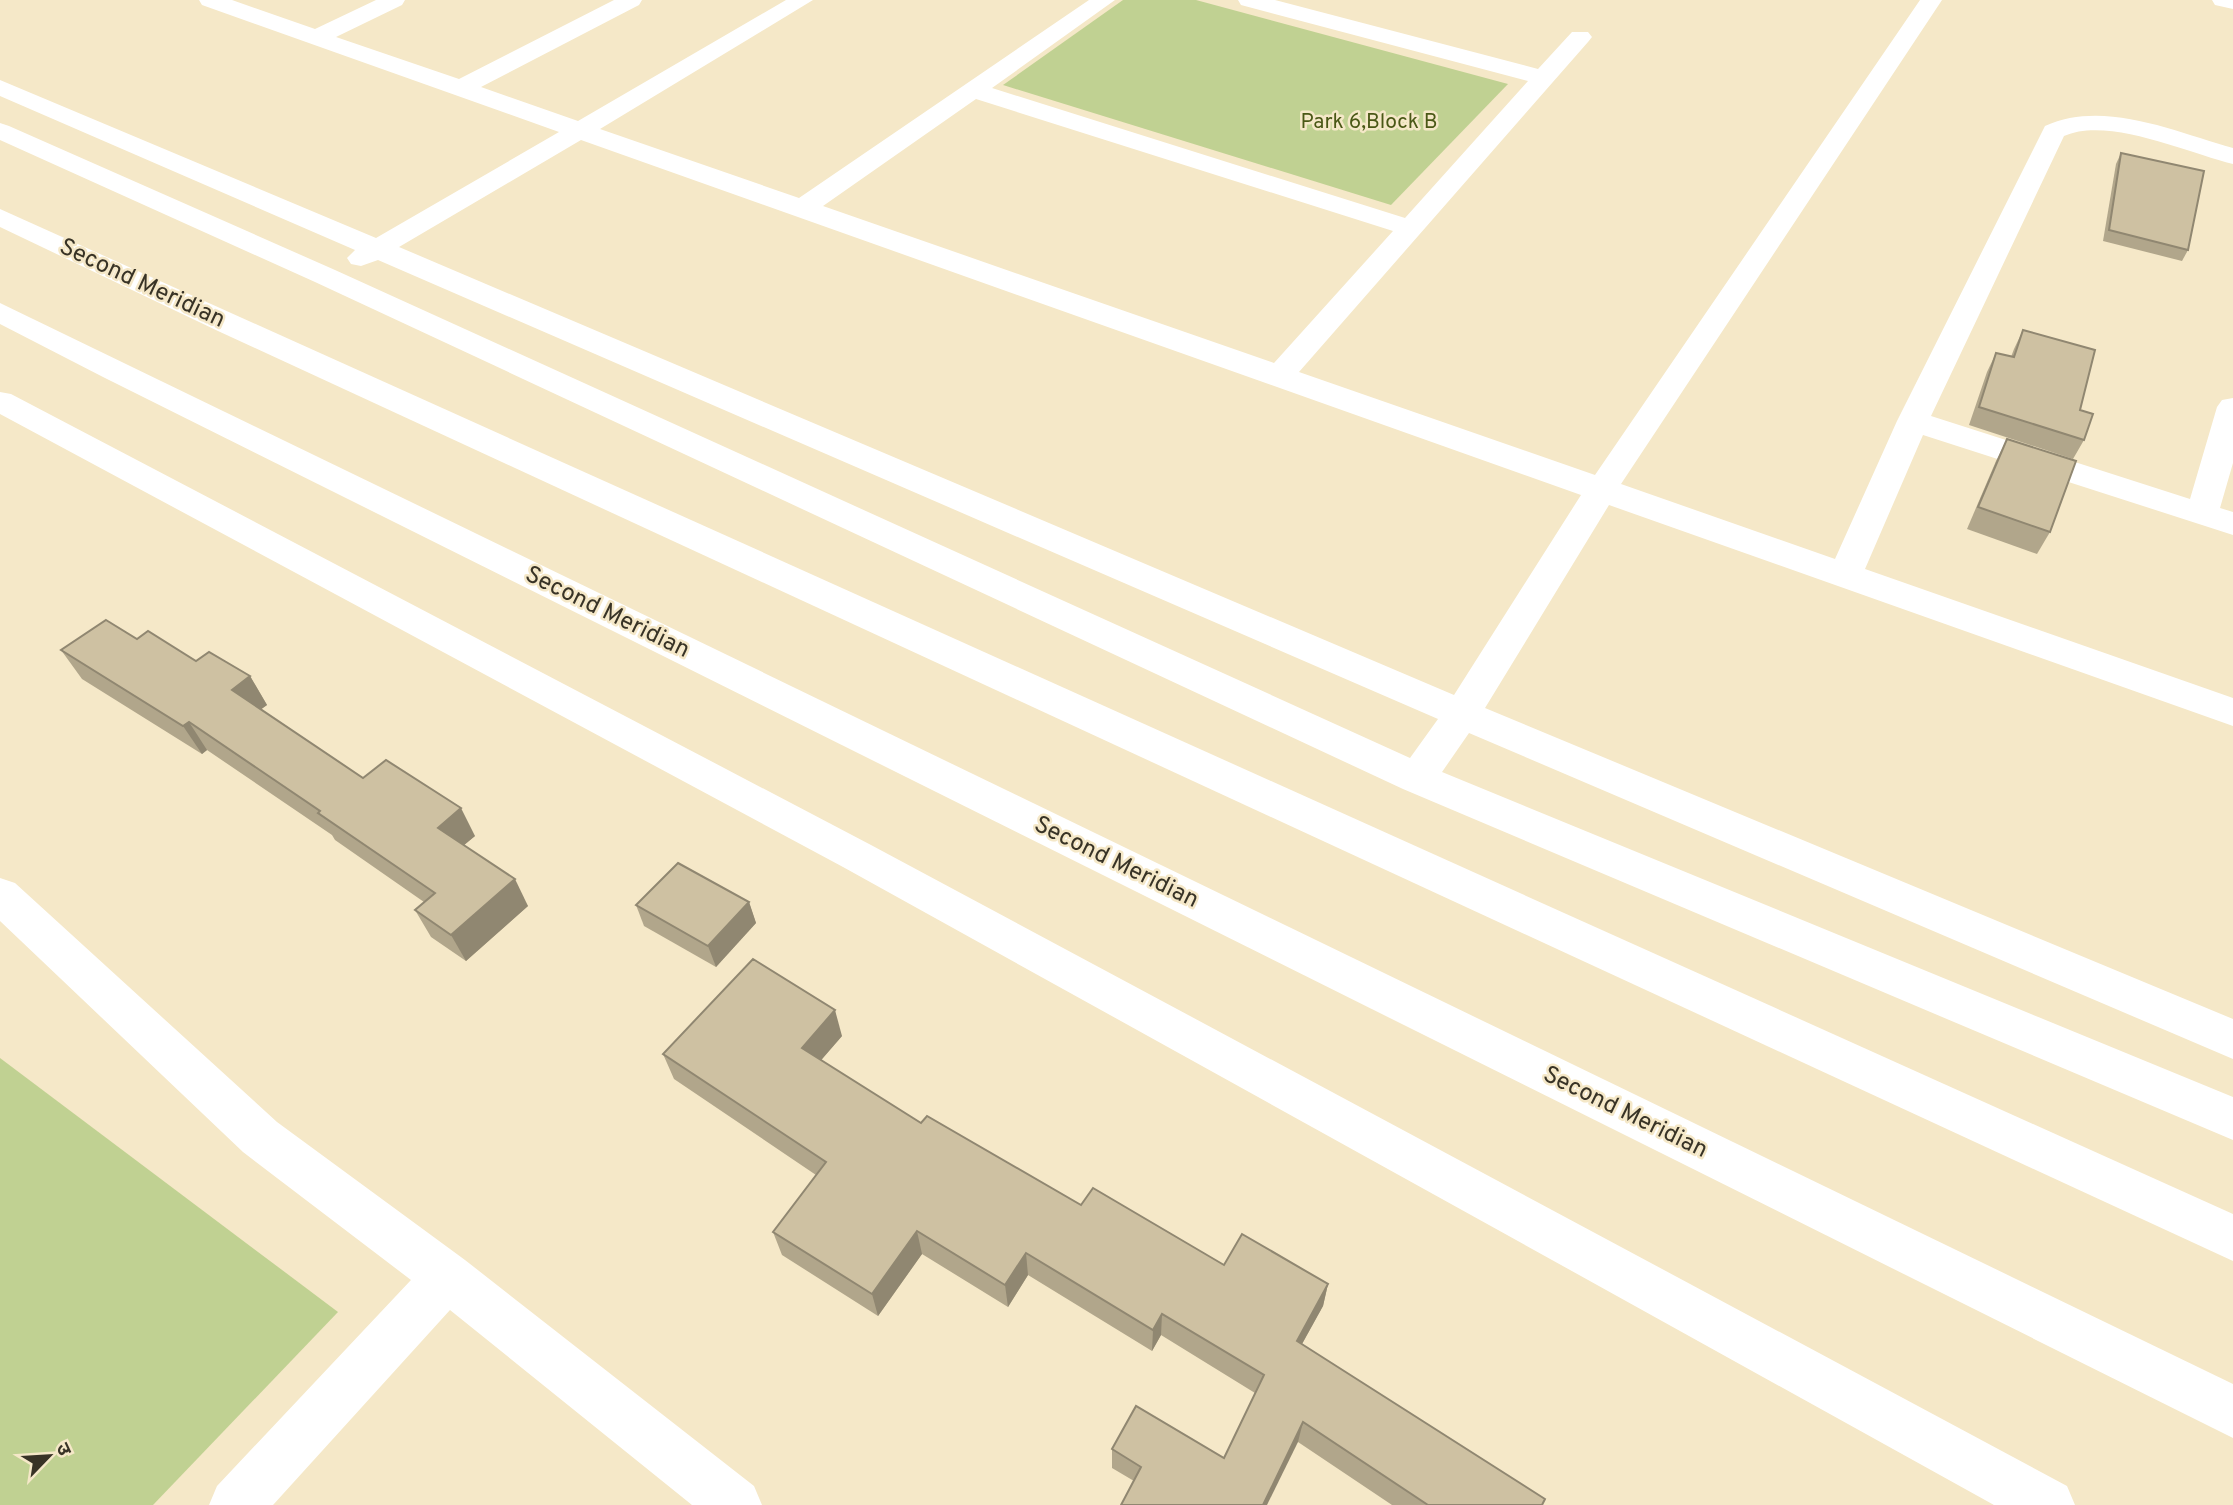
<svg xmlns="http://www.w3.org/2000/svg" width="2233" height="1505" font-family="Overpass,'Noto Sans Devanagari',sans-serif">
	<style>
		.green { fill: #c0d192 }
		.lines { fill: none; stroke-linecap: round; stroke-linejoin: round }
		.minor { fill: #fff; fill-rule: evenodd }
		.wall { fill: #b1a68b }
		.shaded-wall { fill: #908771 }
		.building { fill: #cec1a2; stroke: #908771; stroke-width: 2 }
		.labels { text-anchor: middle; dominant-baseline: central; stroke-width: 5; stroke-linejoin: round; paint-order: stroke }
		.far-park-label { font-size: 21px; fill: #4a5816; stroke: #f5e8c8 }
		.street-label { font-size: 24px; fill: #383326; stroke: #f5e8c8 }
	</style>
	<rect width="100%" height="100%" fill="#f5e8c8"/>
	<g class="green">
		<polygon points="1123,0 1196,0 1508,84 1391,205 1003,85"/>
		<polygon points="0,1058 338,1312 153,1505 0,1505"/>
	</g>
	<g class="lines">
		<g class="minor">
			<path d="M199 0H232L315 29 376 0H405L402 5 336 37 459 79 614 0H642L639 5 481 87 578 121 786 0H813L600 129 799 198 1089 0H1115L992 88 1405 218 1528 81 1241 5 1238 0H1275L1538 69 1572 32H1588L1592 37 1588 42 1299 372 1595 475 1920 0H1942L1621 484 1835 559 1897 421 2045 126C2104 99 2175 132 2233 148V164C2188 153 2108 116 2064 136L1931 416 2190 499 2217 407 2222 400 2233 398V463L2220 508 2233 512V535L1923 435 1865 569 2233 698V726L1609 505 1485 708 2233 1019V1059L1469 733 1442 772 2233 1097V1140L1403 789 315 282 0 140V123L9 126 335 270 1410 758 1438 719 378 260 361 266 351 264 347 258 355 250 0 96V80L376 238 559 132 202 5ZM976 99 1393 231 1274 363 823 206ZM581 140 1581 495 1454 695 399 247Z"/>
			<polygon points="2212,0 2233,0 2233,9 2215,5"/>
			<polygon points="0,209 2233,1214 2233,1261 218,331 0,227"/>
			<polygon points="0,303 2233,1384 2233,1438 103,377 0,324"/>
			<polygon points="0,392 11,394 871,845 2067,1486 2075,1505 1994,1505 843,867 0,414"/>
			<polygon points="0,878 15,883 277,1122 465,1260 754,1486 762,1505 692,1505 450,1310 273,1505 209,1505 217,1486 411,1280 243,1152 0,921"/>
		</g>
	</g>
	<g class="wall">
		<polygon points="2121,153 2188,250 2182,261 2103,241 2116,164"/>
		<polygon points="2023,330 2080,410 2084,440 2073,459 1969,425 1987,372 1996,353 2011,357 2014,349"/>
		<polygon points="2007,439 2050,532 2037,554 1967,529 1996,461"/>
		<polygon points="137,639 196,661 250,676 267,705 261,709 363,778 475,836 464,845 528,906 466,961 431,937 415,910 424,902 335,840 332,835 207,750 202,754 82,679 61,650"/>
		<polygon points="749,902 756,923 716,967 644,926 636,905"/>
		<polygon points="842,1036 821,1060 921,1123 1081,1205 1224,1265 1328,1284 1323,1306 1302,1344 1542,1505 1392,1505 1298,1442 1134,1481 1112,1468 1112,1449 1224,1458 1255,1393 1161,1335 1152,1351 1028,1275 1008,1307 922,1254 878,1316 782,1255 773,1232 816,1175 674,1079 663,1054"/>
	</g>
	<g class="shaded-wall">
		<polygon points="250,676 267,705 249,718 232,690"/>
		<polygon points="189,722 207,750 202,754 183,726"/>
		<polygon points="461,808 475,836 452,855 438,828"/>
		<polygon points="515,879 528,906 466,961 451,935"/>
		<polygon points="749,902 756,923 716,967 708,946"/>
		<polygon points="835,1010 842,1036 810,1073 802,1048"/>
		<polygon points="917,1231 922,1254 878,1316 872,1294"/>
		<polygon points="1026,1253 1028,1275 1008,1307 1005,1285"/>
		<polygon points="1328,1284 1323,1306 1292,1362 1297,1341"/>
		<polygon points="1162,1314 1161,1335 1152,1351 1153,1330"/>
		<polygon points="1303,1422 1298,1442 1267,1505 1263,1505"/>
	</g>
	<g class="building">
		<polygon points="2121,153 2204,171 2188,250 2109,230"/>
		<polygon points="2023,330 2095,350 2080,410 2093,414 2084,440 1979,407 1996,353 2014,357"/>
		<polygon points="2007,439 2076,461 2050,532 1978,507"/>
		<polygon points="106,620 137,639 148,631 196,661 209,652 250,676 232,690 363,778 386,760 461,808 438,828 515,879 451,935 415,910 435,893 318,813 320,811 189,722 183,726 61,650"/>
		<polygon points="678,863 749,902 708,946 636,905"/>
		<polygon points="753,959 835,1010 802,1048 921,1123 927,1116 1081,1205 1093,1188 1224,1265 1242,1234 1328,1284 1297,1341 1545,1499 1542,1505 1428,1505 1303,1422 1263,1505 1121,1505 1141,1467 1112,1449 1136,1406 1224,1458 1264,1375 1162,1314 1153,1330 1026,1253 1005,1285 917,1231 872,1294 773,1232 826,1162 663,1054"/>
	</g>
	<g class="labels">
		<g class="far-park-label">
			<text x="1369" y="122">Park 6,Block B</text>
		</g>
		<g class="street-label">
			<text transform="translate(142 284) rotate(25)">Second Meridian</text>
			<text transform="translate(607 613) rotate(26)">Second Meridian</text>
			<text transform="translate(1116 863) rotate(26)">Second Meridian</text>
			<text transform="translate(1625 1113) rotate(26)">Second Meridian</text>
		</g>
	</g>
	<g transform="translate(49 1456) rotate(65)" stroke="#f5e8c8" stroke-width="5" paint-order="stroke">
	<path d="M0-5L12 26L0 18L-12 26Z" fill="#383326"/>
	<text y="-10" font-size="19" font-weight="bold" text-anchor="middle" fill="#383326">उ</text>
	</g>
</svg>
